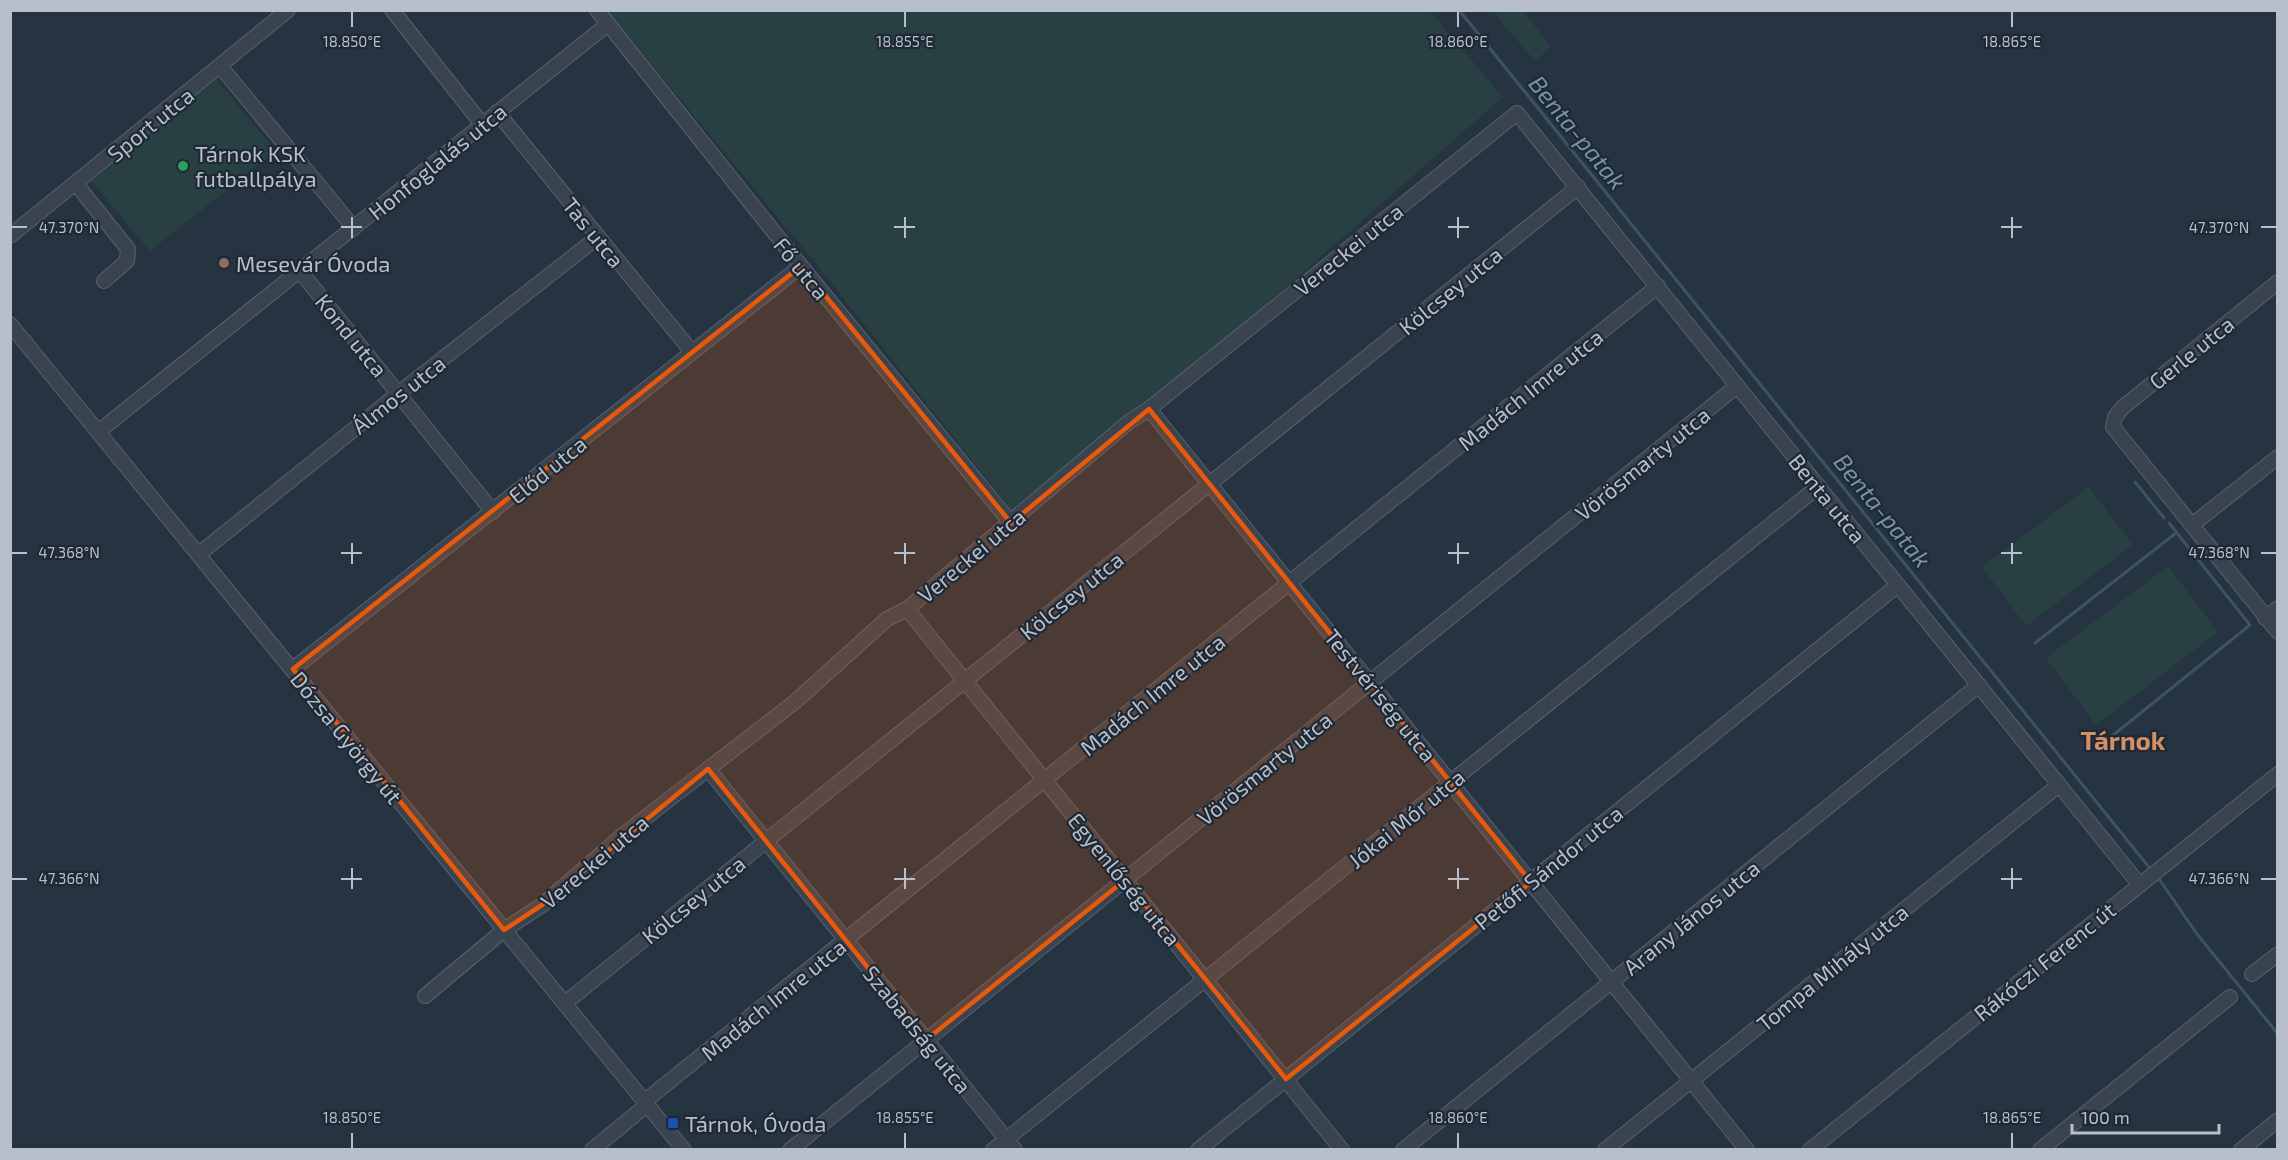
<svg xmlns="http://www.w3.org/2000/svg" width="2288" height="1160" font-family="'Exo 2',sans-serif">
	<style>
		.green { fill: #284041 }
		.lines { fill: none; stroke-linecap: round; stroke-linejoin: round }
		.stream { stroke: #3c5268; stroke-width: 3 }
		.minor-casing { stroke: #58626d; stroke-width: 16 }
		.minor { stroke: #3a4450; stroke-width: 14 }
		.marked { fill: #e8590c; fill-opacity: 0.2; stroke: #e8590c; stroke-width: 4.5; stroke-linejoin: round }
		.ticks { fill: none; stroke: #b6bfca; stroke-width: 2 }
		.leisure-dot { fill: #2e9e5b; stroke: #1f2935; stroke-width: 2 }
		.education-dot { fill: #8d6e63; stroke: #1f2935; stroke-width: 2 }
		.transit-dot { fill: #1a4fb4; stroke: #1f2935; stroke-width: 2 }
		.labels { text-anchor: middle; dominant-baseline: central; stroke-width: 4.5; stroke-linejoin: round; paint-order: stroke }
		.street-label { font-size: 22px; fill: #b6bfca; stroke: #1f2935 }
		.poi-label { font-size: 22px; fill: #b6bfca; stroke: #1f2935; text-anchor: start }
		.water-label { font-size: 24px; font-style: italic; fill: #7792ac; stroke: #1f2935 }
		.quarter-label { font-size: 26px; font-weight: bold; fill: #d48f68; stroke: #1f2935 }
		.ticks-label { font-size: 15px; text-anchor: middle; fill: #b6bfca; stroke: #1f2935; stroke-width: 4.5; stroke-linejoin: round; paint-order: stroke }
	</style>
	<rect width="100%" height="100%" fill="#263340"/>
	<g class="green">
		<polygon points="614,10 1430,11 1503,97 1020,521 813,260 610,14"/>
		<polygon points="1492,11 1523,11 1551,47 1535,61"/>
		<polygon points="216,79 276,151 150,251 91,181"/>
		<polygon points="2089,487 2133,545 2026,626 1982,567"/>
		<polygon points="2168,566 2218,632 2096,725 2046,658"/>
	</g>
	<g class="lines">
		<g class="stream">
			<polyline points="1459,10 2152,871"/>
			<polyline points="2135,482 2164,518"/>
			<polyline points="2035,643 2176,533"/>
			<polyline points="2102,744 2250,625 2169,523"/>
			<polyline points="2157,876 2197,934 2278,1034"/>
		</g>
		<g class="minor-casing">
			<g id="minor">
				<polyline points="392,10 482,124"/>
				<polyline points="597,10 801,266 1011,523"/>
				<polyline points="220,66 354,228"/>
				<polyline points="497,112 692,352"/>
				<polyline points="76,184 128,249 127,261 104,281"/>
				<polyline points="10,236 288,10"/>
				<polyline points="300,271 493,512"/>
				<polyline points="2278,282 2122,408 2115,417 2113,427 2278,632"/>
				<polyline points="10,324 684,1150"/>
				<polyline points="1149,409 1747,1150"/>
				<polyline points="98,432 608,24"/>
				<polyline points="2192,525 2278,457"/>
				<polyline points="199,554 399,393 598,237"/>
				<polyline points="907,609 1342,1150"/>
				<polyline points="2265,618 2278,608"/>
				<polyline points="293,669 801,266"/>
				<polyline points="708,769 1015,1150"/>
				<polyline points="2252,974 2278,954"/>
				<polyline points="425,996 504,930 542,905 623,835 796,701 887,619 907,609 1130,421 1149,409 1517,113 2139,884"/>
				<polyline points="565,1003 1578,187"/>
				<polyline points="645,1101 1658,286"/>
				<polyline points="592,1150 648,1104"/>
				<polyline points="790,1150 1737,386"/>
				<polyline points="993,1150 1819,486"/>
				<polyline points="1198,1150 1898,585"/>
				<polyline points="1403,1150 1979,685"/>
				<polyline points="1605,1150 2059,785"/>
				<polyline points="1810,1150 2278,774"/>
				<polyline points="2040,1150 2230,997"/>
				<polyline points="2241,1150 2278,1120"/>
			</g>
		</g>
		<use href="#minor" class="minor"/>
	</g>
	<path class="marked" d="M801 266 1011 523 1149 409 1531 882 1286 1079 1125 880 926 1040 708 769 542 905 504 930 293 669Z"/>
	<path class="ticks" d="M352 12V27M905 12V27M1458 12V27M2012 12V27M352 217V238M905 217V238M1458 217V238M2012 217V238M12 227H27M341 227H362M894 227H915M1448 227H1469M2001 227H2022M2261 227H2276M352 543V564M905 543V564M1458 543V564M2012 543V564M12 553H27M341 553H362M894 553H915M1448 553H1469M2001 553H2022M2261 553H2276M352 868V889M905 868V889M1458 868V889M2012 868V889M12 879H27M341 879H362M894 879H915M1448 879H1469M2001 879H2022M2261 879H2276M352 1133V1148M905 1133V1148M1458 1133V1148M2012 1133V1148"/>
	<circle class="leisure-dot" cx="183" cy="166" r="6"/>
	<circle class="education-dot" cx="224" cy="263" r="6"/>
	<rect class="transit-dot" x="667" y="1117" width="12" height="12" rx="3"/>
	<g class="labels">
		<g class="street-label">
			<text transform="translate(150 124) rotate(-39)">Sport utca</text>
			<text transform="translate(437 161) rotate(-39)">Honfoglalás utca</text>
			<text transform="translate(594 232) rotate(51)">Tas utca</text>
			<text transform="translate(1348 249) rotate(-39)">Vereckei utca</text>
			<text transform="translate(802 268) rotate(51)">Fő utca</text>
			<text transform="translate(1450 290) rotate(-39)">Kölcsey utca</text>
			<text transform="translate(352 335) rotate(51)">Kond utca</text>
			<text transform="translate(2191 352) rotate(-39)">Gerle utca</text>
			<text transform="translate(1530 389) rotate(-39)">Madách Imre utca</text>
			<text transform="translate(398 394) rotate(-38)">Álmos utca</text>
			<text transform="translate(1642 463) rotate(-39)">Vörösmarty utca</text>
			<text transform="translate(547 469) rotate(-39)">Előd utca</text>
			<text transform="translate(1828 498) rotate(51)">Benta utca</text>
			<text transform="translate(971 555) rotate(-40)">Vereckei utca</text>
			<text transform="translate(1071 595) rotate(-39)">Kölcsey utca</text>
			<text transform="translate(1152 694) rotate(-39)">Madách Imre utca</text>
			<text transform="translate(1381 695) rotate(51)">Testvériség utca</text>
			<text transform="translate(347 737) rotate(51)">Dózsa György út</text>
			<text transform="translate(1264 768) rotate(-39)">Vörösmarty utca</text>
			<text transform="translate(1406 818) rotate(-39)">Jókai Mór utca</text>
			<text transform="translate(594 861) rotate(-40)">Vereckei utca</text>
			<text transform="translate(1548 867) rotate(-39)">Petőfi Sándor utca</text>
			<text transform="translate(1125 879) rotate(51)">Egyenlőség utca</text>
			<text transform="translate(693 899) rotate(-39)">Kölcsey utca</text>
			<text transform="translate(1691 917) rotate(-39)">Arany János utca</text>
			<text transform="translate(2044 961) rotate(-39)">Rákóczi Ferenc út</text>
			<text transform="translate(1832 967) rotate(-39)">Tompa Mihály utca</text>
			<text transform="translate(773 999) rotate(-39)">Madách Imre utca</text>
			<text transform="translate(918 1029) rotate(51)">Szabadság utca</text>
		</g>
		<g class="poi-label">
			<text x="195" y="153">Tárnok KSK<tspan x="195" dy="25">futballpálya</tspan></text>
			<text x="236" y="263">Mesevár Óvoda</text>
			<text x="685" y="1123">Tárnok, Óvoda</text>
		</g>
		<g class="water-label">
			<text transform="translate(1578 132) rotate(51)">Benta-patak</text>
			<text transform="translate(1883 510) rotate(51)">Benta-patak</text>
		</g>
		<g class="quarter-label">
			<text x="2123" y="739">Tárnok</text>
		</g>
	</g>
	<g class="ticks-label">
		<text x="352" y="47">18.850°E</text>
		<text x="905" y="47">18.855°E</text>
		<text x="1458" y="47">18.860°E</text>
		<text x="2012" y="47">18.865°E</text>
		<text x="69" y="233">47.370°N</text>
		<text x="2219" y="233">47.370°N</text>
		<text x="69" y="558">47.368°N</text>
		<text x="2219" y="558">47.368°N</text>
		<text x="69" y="884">47.366°N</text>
		<text x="2219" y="884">47.366°N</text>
		<text x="352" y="1123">18.850°E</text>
		<text x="905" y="1123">18.855°E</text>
		<text x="1458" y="1123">18.860°E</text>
		<text x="2012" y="1123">18.865°E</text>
	</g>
	<rect width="2288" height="1160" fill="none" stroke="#b6bfca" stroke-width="24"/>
	<path d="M2072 1124v9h147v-9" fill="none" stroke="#b6bfca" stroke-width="3"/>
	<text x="2081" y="1124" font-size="18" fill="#b6bfca" stroke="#1f2935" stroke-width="4.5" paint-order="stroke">100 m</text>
</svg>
